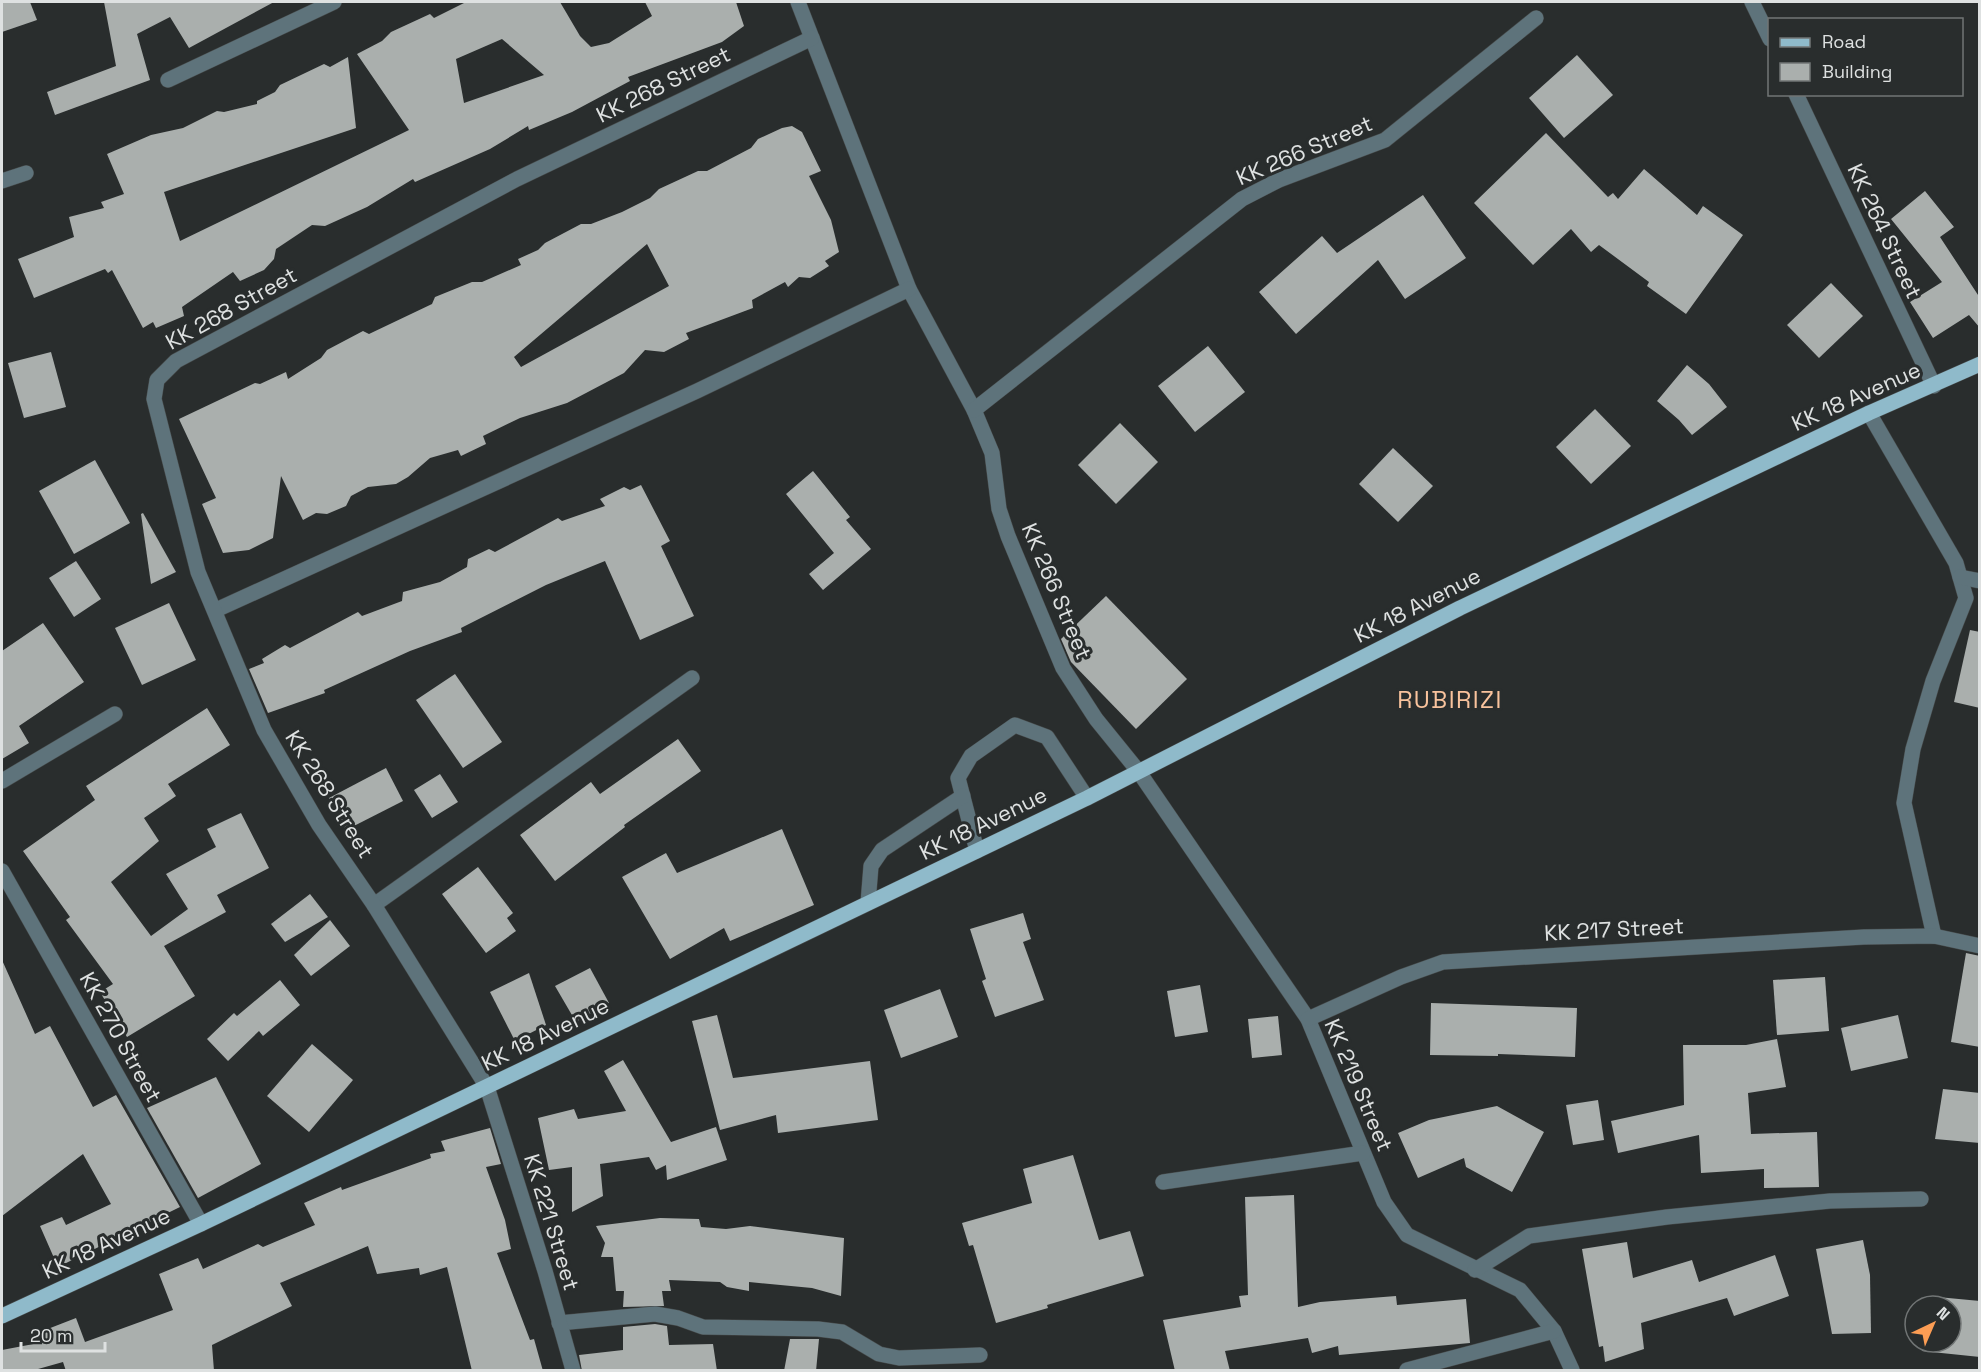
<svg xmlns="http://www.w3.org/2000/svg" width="1981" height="1372" font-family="'Space Grotesk',sans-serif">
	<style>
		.building { fill: #aaafad; fill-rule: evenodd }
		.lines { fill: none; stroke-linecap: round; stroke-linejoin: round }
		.minor-casing { stroke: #464a4a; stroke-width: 16 }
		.major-casing { stroke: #464a4a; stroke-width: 16 }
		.minor { stroke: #5e737b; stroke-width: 15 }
		.major { stroke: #8fbaca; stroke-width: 15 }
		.labels { text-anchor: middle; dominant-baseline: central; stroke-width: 6; stroke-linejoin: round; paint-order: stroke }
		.street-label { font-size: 22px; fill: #dee1e1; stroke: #292d2d }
		.neighbourhood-label { font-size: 24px; letter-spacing: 1.5px; fill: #f9c39d; stroke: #292d2d }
	</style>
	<rect width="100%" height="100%" fill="#292d2d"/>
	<g class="building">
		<polygon points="2,2 30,2 37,20 2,32"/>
		<polygon points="104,2 274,2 189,48 170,17 137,34 150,80 55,115 47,92 116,66"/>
		<path d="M466 2H560L580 36 591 47 609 43 652 16 645 2H736L744 26 722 42 628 77 630 81 572 112 529 130 528 126 490 149 415 182 413 179 367 207 325 226 312 225 276 249 274 259 264 270 240 281 233 272 182 307 184 316 156 328 153 322 143 328 112 270 108 273 105 269 34 298 18 259 74 237 69 217 104 208 101 202 124 194 107 154 151 135 183 128 217 111 224 112 257 104V101L275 92 280 85 324 64 330 67 348 57 356 128 164 192 180 241 409 130 357 54 382 41 391 32 430 14 434 18ZM502 39 544 75 464 103 456 59Z"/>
		<polygon points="1577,55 1613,95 1564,138 1529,98"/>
		<path d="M792 126 802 132 821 171 809 176 831 220 839 252 825 261 829 266 810 278 799 277 788 287 785 282 752 300 753 308 686 333 689 339 664 352 645 350 624 373 567 403 520 418 483 436 486 444 461 456 458 450 430 458 408 477 396 484 368 487 351 496 346 506 327 514 316 513 303 520 281 476 273 538 249 550 223 553 202 504 216 498 179 419 255 383 260 384 286 372 288 379 321 358 327 350 363 331 369 334 432 304 435 297 472 282H482L521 265 518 259 538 250 545 243 581 224H591L622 212 650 198 659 189 698 171H707L751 148 758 139 782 128ZM647 244 669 286 521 367 514 357Z"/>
		<polygon points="1546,133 1608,197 1613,193 1618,199 1644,169 1697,215 1703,206 1743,235 1686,314 1647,286 1649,282 1599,245 1591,252 1571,229 1533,265 1474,203"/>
		<polygon points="1925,191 1954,227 1940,237 1980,298 1980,328 1969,315 1933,338 1910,302 1942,282 1891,219"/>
		<polygon points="1423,195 1466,258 1405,299 1378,260 1296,334 1259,292 1322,236 1337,253"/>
		<polygon points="1831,283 1863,316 1819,358 1787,325"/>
		<polygon points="1208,346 1245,392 1195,432 1158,386"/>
		<polygon points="51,352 66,407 24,418 8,363"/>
		<polygon points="1687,365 1709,384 1727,407 1692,435 1679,420 1657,401"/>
		<polygon points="1595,409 1631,446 1591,484 1556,447"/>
		<polygon points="1120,423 1158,462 1116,504 1078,465"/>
		<polygon points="1393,448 1433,486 1398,522 1359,484"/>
		<polygon points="95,460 130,523 74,554 39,491"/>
		<polygon points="813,471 850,517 846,520 871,549 823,590 809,574 834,553 786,494"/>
		<polygon points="641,485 670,541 661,546 694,616 640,640 605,561 546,585 461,628 462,632 410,651 324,690 325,693 268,713 249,669 264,663 262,659 285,645 290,648 358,612 362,616 402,601 403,592 440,582 467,567 468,559 489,549 495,552 558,518 562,521 605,506 600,499 624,487 630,490"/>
		<polygon points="143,513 176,572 151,584 141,514"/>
		<polygon points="76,561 101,599 74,617 49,578"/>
		<polygon points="1106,596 1187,679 1136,729 1071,662 1061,639"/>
		<polygon points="169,603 196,660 142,685 115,628"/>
		<polygon points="43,623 84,682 19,726 29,743 2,759 2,651"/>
		<polygon points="1970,630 1980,632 1980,708 1954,702"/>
		<polygon points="455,674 502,742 463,768 416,700"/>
		<polygon points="207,708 230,745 168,784 176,796 144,818 159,841 111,882 151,936 188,909 166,874 216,847 207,829 241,813 269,868 217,895 226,912 164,946 195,996 127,1037 100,992 113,984 66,920 70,917 23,851 95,800 86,786"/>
		<polygon points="678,739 701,771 624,825 625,827 555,881 520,835 591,782 600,794"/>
		<polygon points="386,768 403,801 346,830 329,798"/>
		<polygon points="440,774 458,802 432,818 414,790"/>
		<polygon points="782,829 814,905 730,941 724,928 670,959 622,877 666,853 677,873"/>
		<polygon points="478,867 513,913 507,918 516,931 486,953 442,894"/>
		<polygon points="310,894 328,917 285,942 271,924"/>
		<polygon points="1023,913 1031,939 1023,942 1044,1000 995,1017 982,981 986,979 970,929"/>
		<polygon points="330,920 350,946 311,976 294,955"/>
		<polygon points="1966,953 1980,956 1980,1047 1951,1042"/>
		<polygon points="2,960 35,1034 50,1026 93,1107 116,1095 180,1207 58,1267 40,1226 62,1217 66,1225 111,1204 83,1154 2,1216"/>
		<polygon points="590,968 609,1003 576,1022 555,986"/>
		<polygon points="529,973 546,1025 515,1041 490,992"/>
		<polygon points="1825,977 1829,1031 1777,1035 1773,980"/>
		<polygon points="280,980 300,1005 263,1036 259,1031 228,1061 207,1039 234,1013 237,1016"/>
		<polygon points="1200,985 1208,1032 1175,1037 1167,991"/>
		<polygon points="940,989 958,1037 901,1058 884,1010"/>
		<polygon points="1431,1003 1577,1008 1575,1057 1498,1054 1498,1056 1430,1055"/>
		<polygon points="717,1015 733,1078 870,1061 878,1120 778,1133 776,1115 720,1130 692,1021"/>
		<polygon points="1898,1015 1908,1058 1851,1071 1841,1028"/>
		<polygon points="1278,1016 1282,1055 1252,1058 1248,1019"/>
		<polygon points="1777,1039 1786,1087 1748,1093 1751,1134 1817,1132 1819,1187 1764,1188 1764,1169 1701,1173 1699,1135 1618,1153 1611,1121 1684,1105 1683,1045 1746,1045"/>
		<polygon points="312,1044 353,1080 309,1132 267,1096"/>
		<polygon points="623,1060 671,1142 716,1127 727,1160 667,1180 666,1165 656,1170 649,1157 600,1164 603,1196 572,1212 572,1167 549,1170 538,1118 574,1109 578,1119 626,1111 604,1071"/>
		<polygon points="216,1077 261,1164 198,1198 147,1108"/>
		<polygon points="1943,1089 1980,1093 1980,1143 1935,1139"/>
		<polygon points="1598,1100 1604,1140 1573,1145 1566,1105"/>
		<polygon points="1497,1106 1544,1132 1512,1192 1466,1167 1464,1158 1418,1178 1398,1133 1429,1120"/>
		<polygon points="490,1128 501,1164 486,1167 505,1220 511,1249 497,1253 530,1340 534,1339 543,1371 472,1371 447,1267 420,1275 419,1268 377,1274 368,1246 280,1283 292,1306 212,1345 214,1371 66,1371 63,1362 31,1371 2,1371 2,1350 44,1342 40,1332 76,1318 85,1342 173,1310 159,1274 198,1258 203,1269 258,1244 263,1247 315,1225 304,1203 341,1187 342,1190 431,1158 430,1154 445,1151 441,1141"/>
		<polygon points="1073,1155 1099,1240 1130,1231 1144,1276 1047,1305 1048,1308 996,1323 973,1245 969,1246 962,1223 1032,1203 1023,1169"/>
		<polygon points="1294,1195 1298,1307 1320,1302 1396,1296 1397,1305 1466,1299 1470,1343 1339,1355 1338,1346 1312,1353 1308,1338 1225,1351 1230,1371 1175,1371 1163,1320 1241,1307 1239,1296 1248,1295 1245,1197"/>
		<polygon points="660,1218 699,1219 701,1227 726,1229 750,1226 844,1238 841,1296 812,1288 749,1282 749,1291 727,1287 720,1282 669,1280 671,1291 662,1291 664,1306 623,1307 624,1291 616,1291 613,1257 601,1257 605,1243 596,1226"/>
		<polygon points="1863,1240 1870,1275 1871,1333 1832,1334 1816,1249"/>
		<polygon points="1627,1242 1633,1278 1692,1260 1699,1282 1775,1255 1789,1296 1734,1316 1727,1298 1641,1323 1644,1349 1605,1362 1603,1346 1599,1347 1582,1249"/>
		<polygon points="1927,1296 1980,1301 1980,1357 1922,1351 1923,1342 1951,1342 1951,1306 1926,1306"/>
		<polygon points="655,1324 667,1326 669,1345 713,1344 717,1371 582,1371 579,1355 623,1350 623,1327"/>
		<polygon points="790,1339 819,1339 816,1371 784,1371"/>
	</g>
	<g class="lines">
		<g class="minor-casing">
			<g id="minor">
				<polyline points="798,2 909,289 974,410 992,453 999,509 1008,536 1063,668 1096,719 1139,772 1308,1019 1384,1202 1407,1235 1520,1290 1554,1331 1572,1370"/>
				<polyline points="1752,2 1770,39"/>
				<polyline points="168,80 334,2"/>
				<polyline points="1796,94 1934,386"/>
				<polyline points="2,181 26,173"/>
				<polyline points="974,410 1242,199 1279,180 1385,140 1536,18"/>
				<polyline points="1869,413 1956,563 1966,598 1933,681 1913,749 1904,803 1934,936"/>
				<polyline points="1960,577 1980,581"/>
				<polyline points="216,610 697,391 909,289"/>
				<polyline points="2,781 115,714"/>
				<polyline points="977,851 958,778 971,756 1015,725 1047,737 1087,798"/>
				<polyline points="2,871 201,1224"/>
				<polyline points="868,903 871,866 882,850 963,796"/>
				<polyline points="374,905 692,678"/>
				<polyline points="1308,1019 1401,977 1443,962 1864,937 1934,936 1980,946"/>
				<polyline points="1163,1182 1363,1153"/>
				<polyline points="1475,1270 1529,1236 1667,1217 1830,1201 1921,1199"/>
				<polyline points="559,1323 655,1314 678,1318 703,1327 818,1329 842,1332 879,1354 899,1358 980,1355"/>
				<polyline points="573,1370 545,1271 487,1087 374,905 319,825 264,730 198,572 154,399 157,380 176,361 517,179 812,38"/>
				<polyline points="1407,1370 1554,1331"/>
			</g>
		</g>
		<g class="major-casing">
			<polyline id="major" points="2,1316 201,1224 1087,798 1460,608 1869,413 1980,364"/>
		</g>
		<use href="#minor" class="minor"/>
		<use href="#major" class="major"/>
	</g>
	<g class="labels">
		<g class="street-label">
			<text transform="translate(663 84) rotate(-26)">KK 268 Street</text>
			<text transform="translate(1304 150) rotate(-23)">KK 266 Street</text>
			<text transform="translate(1885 231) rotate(65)">KK 264 Street</text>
			<text transform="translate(231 308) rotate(-29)">KK 268 Street</text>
			<text transform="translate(1856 396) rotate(-24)">KK 18 Avenue</text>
			<text transform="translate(1057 591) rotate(67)">KK 266 Street</text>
			<text transform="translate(1417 605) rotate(-27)">KK 18 Avenue</text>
			<text transform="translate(330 794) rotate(58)">KK 268 Street</text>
			<text transform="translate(983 823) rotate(-26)">KK 18 Avenue</text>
			<text transform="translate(1614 929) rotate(-3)">KK 217 Street</text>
			<text transform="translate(545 1034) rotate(-26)">KK 18 Avenue</text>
			<text transform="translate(121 1037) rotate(61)">KK 270 Street</text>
			<text transform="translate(1359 1085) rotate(67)">KK 219 Street</text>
			<text transform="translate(552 1222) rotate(73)">KK 221 Street</text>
			<text transform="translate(106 1243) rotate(-25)">KK 18 Avenue</text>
		</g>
		<g class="neighbourhood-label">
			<text x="1450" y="699">RUBIRIZI</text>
		</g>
	</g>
	<rect width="1981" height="1372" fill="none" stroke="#dee1e1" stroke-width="6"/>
	<rect x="1768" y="18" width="195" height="78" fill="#292d2d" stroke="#717575" stroke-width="1.5"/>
	<rect x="1780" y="38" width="30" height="9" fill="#8fbaca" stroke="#717575" stroke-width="1.5"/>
	<text x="1822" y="48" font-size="18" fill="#dee1e1">Road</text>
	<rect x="1780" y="63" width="30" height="18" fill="#aaafad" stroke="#717575" stroke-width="1.5"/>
	<text x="1822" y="78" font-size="18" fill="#dee1e1">Building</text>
	<g transform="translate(1933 1324) rotate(44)"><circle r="28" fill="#292d2d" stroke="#717575" stroke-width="1.5"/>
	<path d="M0-4.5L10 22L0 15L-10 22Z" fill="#fc9d54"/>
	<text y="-9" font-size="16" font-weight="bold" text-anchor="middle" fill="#dee1e1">N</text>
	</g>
	<path d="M21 1342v9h84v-9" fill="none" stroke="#dee1e1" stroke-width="3"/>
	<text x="30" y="1342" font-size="18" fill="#dee1e1" stroke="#292d2d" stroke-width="4.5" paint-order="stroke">20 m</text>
</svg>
